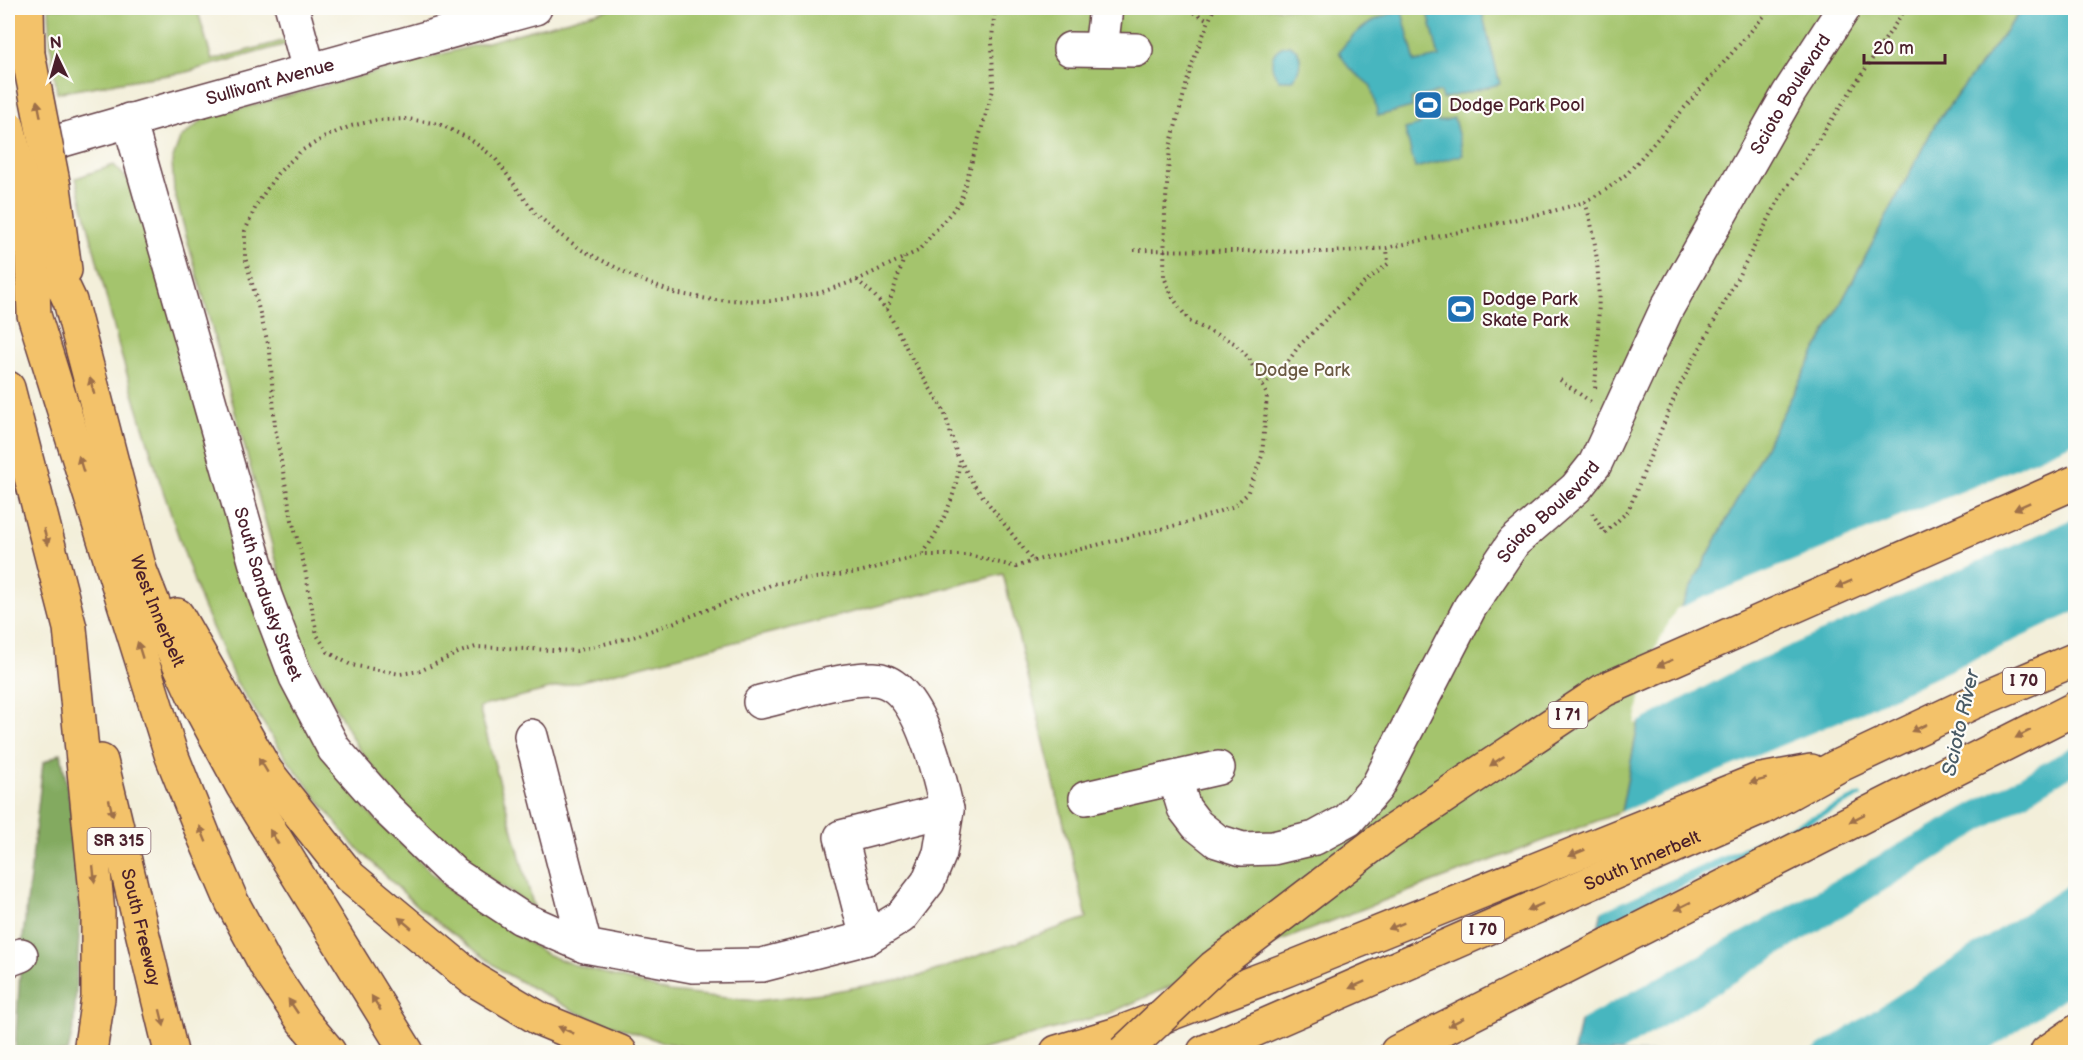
<svg xmlns="http://www.w3.org/2000/svg" width="2083" height="1060" font-family="'Balsamiq Sans',sans-serif">
	<style>
		.green { fill: #a4c46d; stroke: #77724c; stroke-width: 1.5 }
		.forest { fill: #83aa60; stroke: #666446; stroke-width: 1.5 }
		.water { fill: #47b6bf; stroke: #486a75; stroke-width: 1.5 }
		.pier { fill: #f3efda }
		.lines { fill: none; stroke-linecap: round; stroke-linejoin: round }
		.minor-casing { stroke: #633e45; stroke-width: 36 }
		.highway-casing { stroke: #633e45; stroke-width: 36 }
		.path { stroke: #633e45; stroke-width: 4; stroke-dasharray: 1.5 4.5; stroke-linecap: butt }
		.minor { stroke: #fff; stroke-width: 33 }
		.highway { stroke: #f3c26a; stroke-width: 33 }
		.highway-bridge-casing { stroke: #633e45; stroke-width: 36; stroke-linecap: butt }
		.highway-bridge { stroke: #f3c26a; stroke-width: 33 }
		.oneway { fill: #9e704a }
		.labels { text-anchor: middle; dominant-baseline: central; stroke-width: 4.5; stroke-linejoin: round; paint-order: stroke }
		.shield { fill: #fdfcf7; stroke: #806168; stroke-width: 1.5 }
		.shield-label { font-size: 16px; font-weight: bold; fill: #4a1f2b }
		.street-label { font-size: 18px; fill: #4a1f2b; stroke: #fdfcf7 }
		.poi-label { font-size: 18px; fill: #4a1f2b; stroke: #fdfcf7; text-anchor: start }
		.park-label { font-size: 18px; fill: #6a5942; stroke: #fdfcf7 }
		.water-label { font-size: 20px; font-style: italic; fill: #495b66; stroke: #fdfcf7 }
	</style>
	<rect width="100%" height="100%" fill="#fdfcf7"/>
	<filter id="ink" filterUnits="userSpaceOnUse"><feTurbulence type="fractalNoise" baseFrequency=".0167" numOctaves="2"/><feDisplacementMap in="SourceGraphic" scale="12" xChannelSelector="R" yChannelSelector="G"/><feConvolveMatrix kernelMatrix="1 2 1 2 8 2 1 2 1" color-interpolation-filters="sRGB"/></filter>
	<filter id="wash" filterUnits="userSpaceOnUse"><feTurbulence type="fractalNoise" baseFrequency=".008" numOctaves="4" result="noise"/><feDisplacementMap in="SourceGraphic" scale="24" xChannelSelector="R" yChannelSelector="G"/><feGaussianBlur stdDeviation="1.35" result="paint"/><feColorMatrix in="noise" values="0 0 0 0 0 0 0 0 0 0 0 0 0 0 0 0 0 1.4 0 .05"/><feComposite in="paint" operator="in"/></filter>
	<g filter="url(#wash)">
		<rect width="100%" height="100%" fill="#f3efda"/>
		<g class="green">
			<polygon points="49,8 197,8 212,60 290,39 291,43 183,73 139,79 57,93 51,47"/>
			<polygon points="613,8 2023,8 1936,123 1650,665 1621,812 1388,899 1214,967 1110,1013 974,1052 709,1052 662,1042 578,1013 505,973 419,908 351,842 286,758 235,680 201,602 160,482 120,351 76,178 114,165 137,189 316,743 365,809 455,895 546,954 572,964 669,992 756,1001 830,992 920,976 1087,918 1003,574 479,707 534,908 463,861 409,814 356,745 297,636 174,191 172,161 180,139 205,118"/>
		</g>
		<polygon class="forest" points="61,753 75,830 80,920 74,1025 68,1052 15,1052 21,955 43,763"/>
		<g class="water">
			<path d="M1427 8H1481L1500 84 1442 99 1440 92 1411 99 1412 107 1378 116 1371 86 1349 68 1339 52C1355 30 1375 16 1402 11L1415 62 1439 57Z"/>
			<polygon points="2023,8 2075,8 2075,1052 1574,1052 1650,665 1936,123"/>
			<path d="M1290 45C1305 53 1301 68 1293 80H1279C1267 66 1270 47 1290 45Z"/>
			<polygon points="1435,114 1438,122 1454,118 1463,155 1415,168 1405,129 1420,125 1418,119"/>
		</g>
		<g class="pier">
			<polygon points="2075,442 2075,518 1740,668 1635,724 1647,664 1676,609 1985,482"/>
			<polygon points="2075,612 2075,745 1796,902 1577,1022 1595,930 1862,797 1861,793 1598,913 1618,813 1855,715"/>
			<polygon points="2075,774 2075,880 1810,1052 1621,1052"/>
			<polygon points="2075,991 2075,1052 1987,1052"/>
		</g>
	</g>
	<g filter="url(#ink)">
		<g class="lines">
			<g class="minor-casing">
				<g id="minor">
					<polyline points="292,8 309,70"/>
					<polyline points="1070,49 1136,50"/>
					<polyline points="1101,49 1106,8"/>
					<path id="s1" d="M129 120 265 596 296 677 334 749 386 808 454 874 521 918 585 946"/>
					<path id="s2" d="M18 153 167 110 535 8"/>
					<path d="M531 736 585 946 693 966 762 965 867 938 841 837 947 810C939 775 919 681 874 679 841 678 794 694 760 702"/>
					<path id="s3" d="M1175 779 1184 808 1197 825 1217 841 1242 849 1273 848 1315 838 1348 820 1377 787 1470 607 1514 542 1576 488 1595 464 1667 308 1789 93 1844 8"/>
					<polyline points="1086,798 1218,768"/>
					<polyline points="867,938 901,917 928,882 940,853 947,810"/>
					<polyline points="8,960 21,955"/>
				</g>
			</g>
			<g class="highway-casing">
				<g id="highway">
					<polyline points="27,8 28,54"/>
					<polyline points="54,187 65,270"/>
					<path id="s4" d="M24 193 31 219 70 301 140 570 165 633 196 700 242 785 407 1052"/>
					<polyline points="31,233 34,315 171,754 205,839 232,902 267,967 303,1021 329,1052"/>
					<polyline points="8,388 70,628 98,913 98,998 90,1052"/>
					<polyline points="177,615 266,771 350,877 473,979 540,1019 620,1052"/>
					<path id="s5" d="M101 761 171 1052"/>
					<polyline points="1057,1052 1114,1035 1286,970 1756,781 1811,771"/>
					<path id="s6" d="M1204 1052 1762 808 1836 767 1972 703 2076 659"/>
					<polyline points="1397,1052 2076,708"/>
					<polyline points="2047,1052 2076,1032"/>
				</g>
			</g>
			<g class="path">
				<polyline points="995,8 992,38 993,90 960,202 918,251 857,280 819,293 770,301 714,300 674,293 638,279 582,250 559,234 535,213 495,158 470,139 439,124 408,119 377,120 351,126 327,136 301,151 277,174 257,204 245,231 245,257 270,351 275,428 292,520 304,564 317,635 328,652 351,665 400,674 420,671 460,652 476,647 576,651 636,636 681,620 773,584 859,572 923,555 969,555 1016,567 1033,561"/>
				<polyline points="1040,8 1078,8"/>
				<polyline points="1134,8 1188,10 1209,20"/>
				<path d="M1585 202C1605 262 1598 328 1595 391"/>
				<polyline points="1134,250 1332,252 1387,248 1553,211 1585,202 1604,191 1627,174 1771,8"/>
				<polyline points="857,280 873,294 887,310 912,359 944,411 957,455 974,485 1033,561 1193,521 1234,506 1247,494 1262,456 1267,395 1249,358 1234,343 1189,321 1173,298 1164,277 1165,212 1170,147 1192,63 1214,8"/>
				<polyline points="887,310 904,258"/>
				<polyline points="1560,380 1591,402"/>
				<polyline points="1263,386 1282,371 1298,347 1328,317 1365,282 1388,264 1387,248"/>
				<polyline points="1592,513 1605,533 1628,511 1677,391 1781,196 1906,8"/>
				<path d="M923 554C941 526 957 497 959 462"/>
			</g>
			<use href="#minor" class="minor"/>
			<use href="#highway" class="highway"/>
			<g class="highway-bridge-casing">
				<g id="highway-bridge">
					<polyline points="28,54 54,187"/>
					<polyline points="8,127 24,193"/>
					<polyline points="1124,1052 1214,967 1385,836 1604,690 2076,482"/>
				</g>
			</g>
			<use href="#highway-bridge" class="highway-bridge"/>
		</g>
		<defs><path id="oneway-solid" d="M-6-.8H1V-3.2L6.5 0L1 3.2V.8H-6Z" transform="scale(1.5)"/></defs>
		<g class="oneway">
			<use href="#oneway-solid" transform="translate(39 109) rotate(-101)"/>
			<use href="#oneway-solid" transform="translate(92 386) rotate(-105)"/>
			<use href="#oneway-solid" transform="translate(81 464) rotate(-107)"/>
			<use href="#oneway-solid" transform="translate(2022 506) rotate(156)"/>
			<use href="#oneway-solid" transform="translate(46 537) rotate(75)"/>
			<use href="#oneway-solid" transform="translate(1844 584) rotate(156)"/>
			<use href="#oneway-solid" transform="translate(140 650) rotate(-107)"/>
			<use href="#oneway-solid" transform="translate(1665 663) rotate(156)"/>
			<use href="#oneway-solid" transform="translate(1919 728) rotate(155)"/>
			<use href="#oneway-solid" transform="translate(2023 734) rotate(153)"/>
			<use href="#oneway-solid" transform="translate(1497 761) rotate(146)"/>
			<use href="#oneway-solid" transform="translate(263 765) rotate(-121)"/>
			<use href="#oneway-solid" transform="translate(1758 781) rotate(165)"/>
			<use href="#oneway-solid" transform="translate(111 808) rotate(77)"/>
			<use href="#oneway-solid" transform="translate(1857 818) rotate(153)"/>
			<use href="#oneway-solid" transform="translate(203 834) rotate(-112)"/>
			<use href="#oneway-solid" transform="translate(274 837) rotate(-121)"/>
			<use href="#oneway-solid" transform="translate(1577 853) rotate(158)"/>
			<use href="#oneway-solid" transform="translate(94 874) rotate(84)"/>
			<use href="#oneway-solid" transform="translate(1683 906) rotate(153)"/>
			<use href="#oneway-solid" transform="translate(1535 907) rotate(156)"/>
			<use href="#oneway-solid" transform="translate(405 923) rotate(-140)"/>
			<use href="#oneway-solid" transform="translate(1396 926) rotate(158)"/>
			<use href="#oneway-solid" transform="translate(1357 985) rotate(156)"/>
			<use href="#oneway-solid" transform="translate(376 1003) rotate(-122)"/>
			<use href="#oneway-solid" transform="translate(293 1006) rotate(-124)"/>
			<use href="#oneway-solid" transform="translate(162 1018) rotate(76)"/>
			<use href="#oneway-solid" transform="translate(1456 1022) rotate(153)"/>
			<use href="#oneway-solid" transform="translate(566 1030) rotate(-156)"/>
		</g>
	</g>
	<defs>
		<g id="stadium-square" transform="scale(1.5)"><rect x="-9" y="-9" width="18" height="18" rx="4" fill="#1f6fb2" stroke="#fdfcf7"/><path d="M0-5a6.5 5 0 1 0 0 10a6.5 5 0 1 0 0-10ZM-3.5-1.8h7v3.6h-7Z" fill="#fff"/></g>
	</defs>
	<g fill-rule="evenodd">
		<use href="#stadium-square" x="1428" y="105"/>
		<use href="#stadium-square" x="1461" y="309"/>
	</g>
	<g class="labels">
		<g class="shield">
			<rect x="2003" y="668" width="42" height="26" rx="4.5"/>
			<rect x="1548.5" y="702" width="39" height="26" rx="4.5"/>
			<rect x="87.5" y="828" width="63" height="26" rx="4.5"/>
			<rect x="1462" y="917" width="42" height="26" rx="4.5"/>
		</g>
		<g class="shield-label">
			<text x="2024" y="681">I 70</text>
			<text x="1568" y="715">I 71</text>
			<text x="119" y="841">SR 315</text>
			<text x="1483" y="930">I 70</text>
		</g>
		<g class="street-label">
			<text stroke="none"><textPath href="#s2" startOffset="262">Sullivant Avenue</textPath></text>
			<text stroke="none"><textPath href="#s3" startOffset="1072">Scioto Boulevard</textPath></text>
			<text stroke="none"><textPath href="#s3" startOffset="586">Scioto Boulevard</textPath></text>
			<text stroke="none"><textPath href="#s1" startOffset="494">South Sandusky Street</textPath></text>
			<text stroke="none"><textPath href="#s4" startOffset="440">West Innerbelt</textPath></text>
			<text stroke="none"><textPath href="#s6" startOffset="478">South Innerbelt</textPath></text>
			<text stroke="none"><textPath href="#s5" startOffset="171">South Freeway</textPath></text>
		</g>
		<g class="poi-label">
			<text x="1449" y="105">Dodge Park Pool</text>
			<text x="1482" y="299">Dodge Park<tspan x="1482" dy="21">Skate Park</tspan></text>
		</g>
		<g class="park-label">
			<text x="1302" y="370">Dodge Park</text>
		</g>
		<g class="water-label">
			<text transform="translate(1961 723) rotate(-77)">Scioto River</text>
		</g>
	</g>
	<rect width="2083" height="1060" fill="none" stroke="#fdfcf7" stroke-width="30"/>
	<g transform="translate(57 57) rotate(355)" stroke="#fdfcf7" stroke-width="4.5" paint-order="stroke">
	<path d="M0-4.5L10 22L0 15L-10 22Z" fill="#4a1f2b"/>
	<text y="-9" font-size="16" font-weight="bold" text-anchor="middle" fill="#4a1f2b">N</text>
	</g>
	<path d="M1864 54v9h81v-9" fill="none" stroke="#4a1f2b" stroke-width="3"/>
	<text x="1873" y="54" font-size="18" fill="#4a1f2b" stroke="#fdfcf7" stroke-width="4.5" paint-order="stroke">20 m</text>
</svg>
